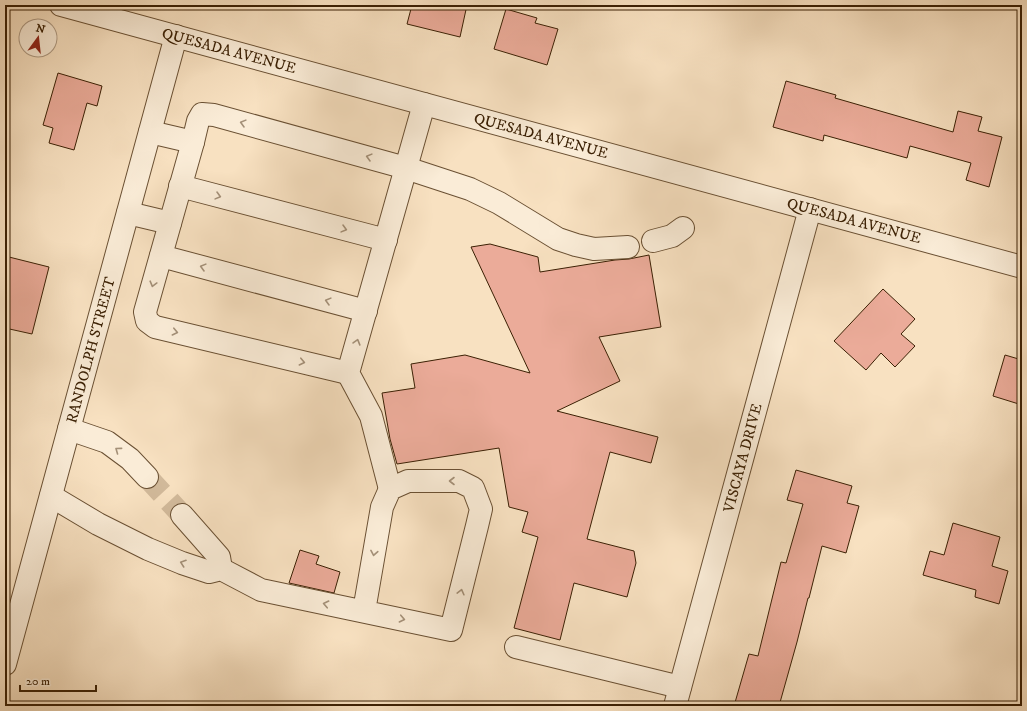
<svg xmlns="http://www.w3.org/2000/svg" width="1027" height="711" font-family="'IM FELL DW Pica',serif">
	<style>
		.building { fill: #ebab99; stroke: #3b2004 }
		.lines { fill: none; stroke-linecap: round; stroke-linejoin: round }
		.minor-tunnel { stroke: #d2ba9b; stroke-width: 22; stroke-dasharray: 22 11; stroke-linecap: butt }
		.minor-casing { stroke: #6a5033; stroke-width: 24 }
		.minor { stroke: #faecd7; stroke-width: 22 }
		.oneway { stroke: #a49078 }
		.labels { text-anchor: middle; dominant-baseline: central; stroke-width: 3.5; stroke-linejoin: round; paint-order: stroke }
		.street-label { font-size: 15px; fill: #3b2004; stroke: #faecd7 }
	</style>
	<rect width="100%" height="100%" fill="#f8e1c1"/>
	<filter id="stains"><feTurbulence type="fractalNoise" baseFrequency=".005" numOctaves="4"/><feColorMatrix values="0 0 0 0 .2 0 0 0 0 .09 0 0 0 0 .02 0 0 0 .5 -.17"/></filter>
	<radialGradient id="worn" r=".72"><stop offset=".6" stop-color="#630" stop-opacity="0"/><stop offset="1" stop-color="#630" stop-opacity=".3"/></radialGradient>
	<g class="building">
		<polygon points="412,5 467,5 460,37 407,24"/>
		<polygon points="506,9 537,18 535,23 558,29 547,65 494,49"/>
		<polygon points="58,73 102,86 97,106 87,103 74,150 49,143 53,128 43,125"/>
		<polygon points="786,81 836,95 835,98 953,132 958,111 982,117 978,131 1002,137 989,187 966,180 971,163 910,146 907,158 824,135 823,141 773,127"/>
		<polygon points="490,244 538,257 540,272 615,260 629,259 649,255 661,327 599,337 620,381 557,411 658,437 651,463 610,452 587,539 634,551 636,563 627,597 574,583 560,640 514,628 538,537 522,532 528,512 509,507 499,448 397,464 390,439 382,393 415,388 411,364 465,355 530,373 471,247"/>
		<polygon points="5,256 49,267 32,334 5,328"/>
		<polygon points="883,289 915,319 901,334 915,346 895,367 881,353 866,370 834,341"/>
		<polygon points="1005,355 1022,360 1022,405 993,396"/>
		<polygon points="796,470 852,486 847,503 859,506 846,553 822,546 809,598 808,598 797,642 779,706 734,706 749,654 758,656 781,562 786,563 803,504 787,500"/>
		<polygon points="953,523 1000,537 992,566 1008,571 999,604 975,597 976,590 923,575 930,551 944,555"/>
		<polygon points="300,550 319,556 316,564 340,572 334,593 289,583"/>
	</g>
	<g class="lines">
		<polyline class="minor-tunnel" points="147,477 182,515"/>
		<g class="minor-casing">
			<g id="minor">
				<polyline points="61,5 1022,267"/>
				<polyline points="150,132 193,142 145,312 147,321 155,327 348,373"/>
				<polyline points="193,142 198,121 202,114 214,115 406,168 470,189 499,203 558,239 576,245 594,249 628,247"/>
				<polyline points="180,186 386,240"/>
				<polyline points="128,213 170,223"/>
				<polyline points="653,241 672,236 683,228"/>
				<polyline points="161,256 366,311"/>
				<polyline points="69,429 107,442 130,459 147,477"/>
				<polyline points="390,489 371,416 348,373 424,104"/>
				<polyline points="51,496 98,524 148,549 182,563 209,572 221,569 261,590 451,630 477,526 481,509 473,488 459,481 408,481 390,489 382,507 364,611"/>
				<polyline points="182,515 219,557 221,569"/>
				<polyline points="516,647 680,687"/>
				<polyline points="5,664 176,36"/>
				<polyline points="675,706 810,209"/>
			</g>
		</g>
		<use href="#minor" class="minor"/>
	</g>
	<defs><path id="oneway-chevron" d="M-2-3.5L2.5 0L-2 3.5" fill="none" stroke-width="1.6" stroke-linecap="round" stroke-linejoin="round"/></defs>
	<g class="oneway">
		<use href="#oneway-chevron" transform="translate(243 123) rotate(-165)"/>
		<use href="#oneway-chevron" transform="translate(369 157) rotate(-165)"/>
		<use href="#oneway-chevron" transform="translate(218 196) rotate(15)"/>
		<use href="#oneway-chevron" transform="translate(344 229) rotate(15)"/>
		<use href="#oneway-chevron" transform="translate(203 267) rotate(-165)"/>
		<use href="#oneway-chevron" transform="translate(153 284) rotate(105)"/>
		<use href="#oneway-chevron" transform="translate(328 301) rotate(-165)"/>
		<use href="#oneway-chevron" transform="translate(175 332) rotate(13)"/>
		<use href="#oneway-chevron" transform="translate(357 342) rotate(-74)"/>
		<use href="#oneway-chevron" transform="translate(302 362) rotate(13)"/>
		<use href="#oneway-chevron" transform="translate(118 450) rotate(-144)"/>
		<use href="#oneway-chevron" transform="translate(452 481) rotate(180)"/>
		<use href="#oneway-chevron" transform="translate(374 553) rotate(100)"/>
		<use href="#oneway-chevron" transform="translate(183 563) rotate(-161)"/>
		<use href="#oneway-chevron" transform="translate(461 592) rotate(-76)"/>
		<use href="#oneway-chevron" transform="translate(326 604) rotate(-168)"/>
		<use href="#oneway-chevron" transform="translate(402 619) rotate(12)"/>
	</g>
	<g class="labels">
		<g class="street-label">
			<text transform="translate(229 51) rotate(15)">QUESADA AVENUE</text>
			<text transform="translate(541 136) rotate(15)">QUESADA AVENUE</text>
			<text transform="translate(854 221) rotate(15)">QUESADA AVENUE</text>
			<text transform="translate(91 350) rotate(-75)">RANDOLPH STREET</text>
			<text transform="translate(743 458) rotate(-75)">VISCAYA DRIVE</text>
		</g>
	</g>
	<rect width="1027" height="711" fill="none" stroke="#f8e1c1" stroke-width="20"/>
	<rect x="6" y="6" width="1015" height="699" fill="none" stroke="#3b2004" stroke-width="2"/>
	<rect x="10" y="10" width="1007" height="691" fill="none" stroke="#3b2004"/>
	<g transform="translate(38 38) rotate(15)"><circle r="19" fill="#faecd7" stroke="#ae9a83"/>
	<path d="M0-3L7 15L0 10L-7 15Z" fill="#8f2418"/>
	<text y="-6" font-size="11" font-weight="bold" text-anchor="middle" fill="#3b2004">N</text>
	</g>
	<path d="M20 685v6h76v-6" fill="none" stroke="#3b2004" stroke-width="2"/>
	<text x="26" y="685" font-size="12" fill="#3b2004" stroke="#faecd7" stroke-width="3" paint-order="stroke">20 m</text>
	<rect width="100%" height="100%" filter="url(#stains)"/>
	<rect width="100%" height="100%" fill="url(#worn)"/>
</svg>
